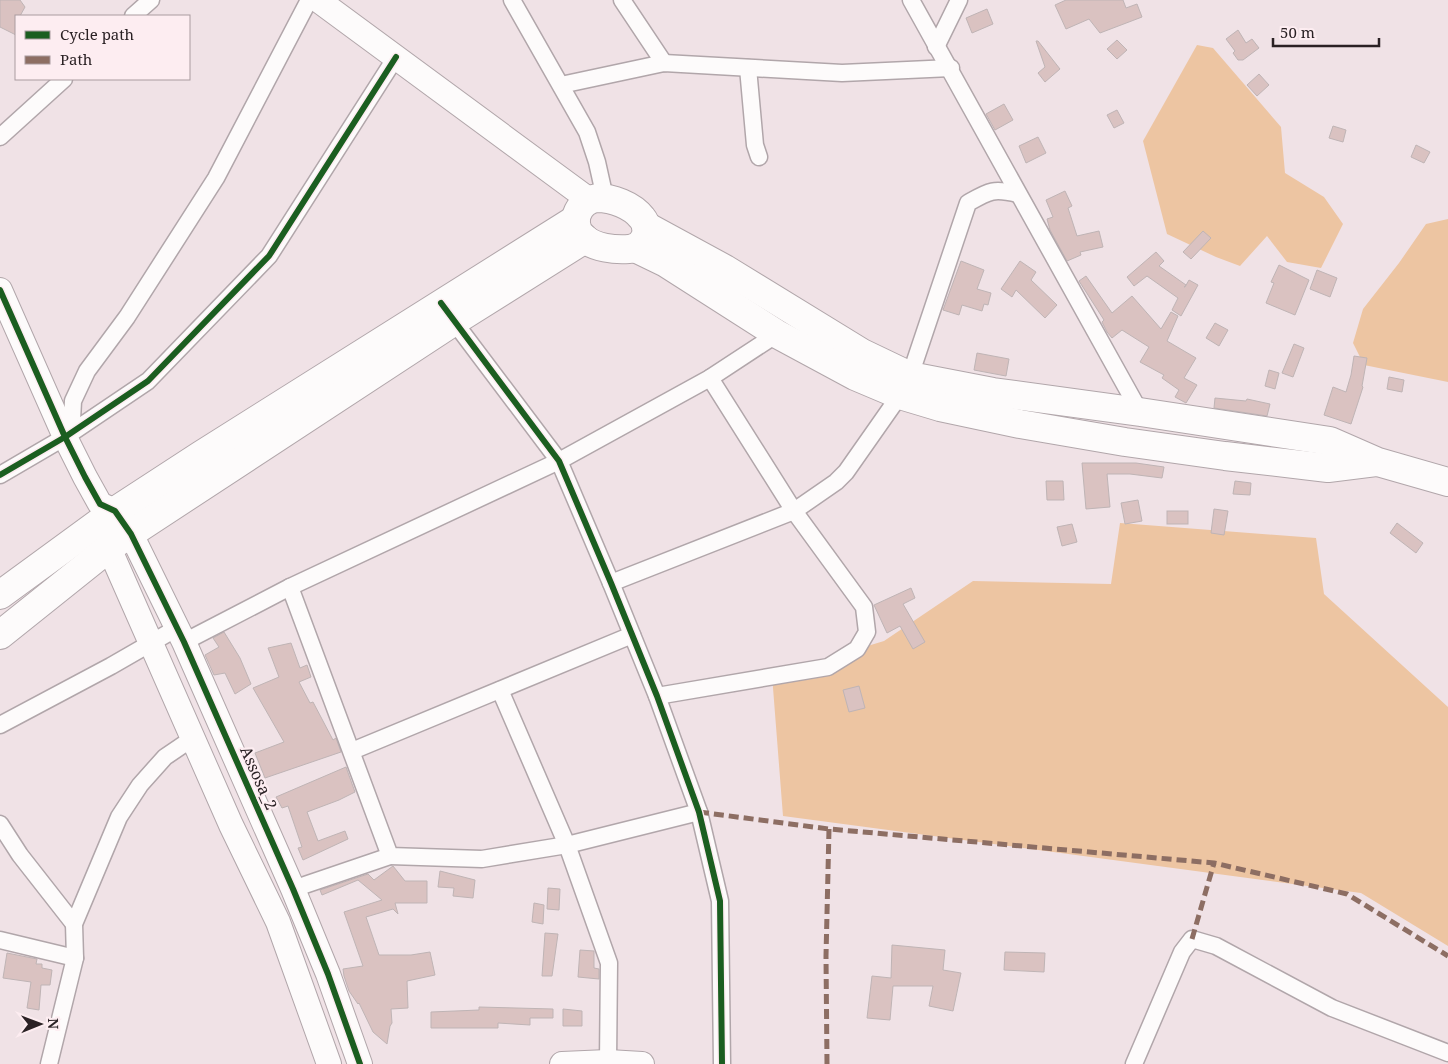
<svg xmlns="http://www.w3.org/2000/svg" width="1448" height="1064" font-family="'Noto Serif',serif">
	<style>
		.green { fill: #edc5a2 }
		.building { fill: #dac2c1; stroke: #bfb4b5 }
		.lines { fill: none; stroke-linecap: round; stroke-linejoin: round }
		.street-casing { stroke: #b1a6aa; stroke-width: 19 }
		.secondary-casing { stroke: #b1a6aa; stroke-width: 26 }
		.highway-casing { stroke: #b1a6aa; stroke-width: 30 }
		.street { stroke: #fdfbfb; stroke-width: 16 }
		.secondary { stroke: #fdfbfb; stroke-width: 24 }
		.highway { stroke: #fdfbfb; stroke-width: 28 }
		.quiet { stroke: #8d6e63; stroke-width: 5; stroke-dasharray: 10 5; stroke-linecap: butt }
		.cycleway-casing { stroke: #fdedf1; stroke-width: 9 }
		.cycleway { stroke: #1b5e20; stroke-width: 6 }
		.labels { text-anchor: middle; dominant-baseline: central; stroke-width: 4.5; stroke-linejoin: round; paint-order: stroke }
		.street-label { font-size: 16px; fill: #2a2124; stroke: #fdedf1 }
	</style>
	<rect width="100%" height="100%" fill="#f0e2e6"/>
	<g class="green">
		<polygon points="1197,45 1213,48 1281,127 1285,173 1324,197 1343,224 1321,268 1287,262 1267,236 1240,266 1216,257 1167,234 1143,141"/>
		<polygon points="1448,219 1448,382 1364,365 1353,343 1363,309 1399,263 1426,224"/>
		<polygon points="1120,523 1316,538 1324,594 1448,707 1448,946 1361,893 783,816 772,675 884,641 973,581 1111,584"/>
	</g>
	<g class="building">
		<polygon points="0,0 20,0 25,7 20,16 16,16 16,35 0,27"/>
		<polygon points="1066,0 1123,0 1126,8 1137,4 1142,17 1100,33 1089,19 1066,29 1055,5"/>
		<polygon points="987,9 993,24 972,33 966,18"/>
		<polygon points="1238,30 1246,43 1252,39 1259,48 1243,60 1238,60 1233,53 1235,51 1226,39"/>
		<polygon points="1117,40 1127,50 1117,59 1107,49"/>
		<polygon points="1036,41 1038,41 1060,69 1045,82 1038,73 1045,67"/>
		<polygon points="1259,74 1269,85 1257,96 1247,85"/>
		<polygon points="1004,104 1013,120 995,130 986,114"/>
		<polygon points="1117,110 1124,123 1114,128 1107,115"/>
		<polygon points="1333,126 1346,130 1343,142 1329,138"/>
		<polygon points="1038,137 1046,153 1026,163 1019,146"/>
		<polygon points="1416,145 1430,152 1424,163 1411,157"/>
		<polygon points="1065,191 1072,206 1068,208 1077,236 1099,231 1103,247 1080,252 1081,255 1067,261 1050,230 1047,219 1053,217 1046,200"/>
		<polygon points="1203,231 1211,238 1191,259 1183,252"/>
		<polygon points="1156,252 1164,261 1159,266 1186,285 1184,287 1185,287 1189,280 1198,285 1181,316 1172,310 1178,298 1147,276 1134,286 1127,277"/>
		<polygon points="961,261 984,270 977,289 991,293 988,305 984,304 982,311 962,305 959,315 943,310"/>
		<polygon points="1020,261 1036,272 1031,280 1057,305 1045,318 1016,290 1012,297 1001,289"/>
		<polygon points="1279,265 1309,280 1295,315 1266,303 1274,283 1271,282"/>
		<polygon points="1317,270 1337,278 1330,297 1310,289"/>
		<polygon points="1086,276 1112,313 1132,296 1161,329 1171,312 1178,316 1167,341 1196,358 1184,378 1197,385 1186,403 1175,397 1179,390 1162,378 1164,375 1140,362 1149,347 1122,330 1112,338 1107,332 1102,322 1104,320 1079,281"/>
		<polygon points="1215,323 1228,330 1219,346 1206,338"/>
		<polygon points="1294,344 1304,348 1293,377 1282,373"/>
		<polygon points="977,353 1009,359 1006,376 974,370"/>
		<polygon points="1354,356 1367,358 1362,386 1363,387 1351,424 1324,415 1333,387 1346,392 1351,375"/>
		<polygon points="1269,370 1279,373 1275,389 1265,386"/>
		<polygon points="1389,377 1404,380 1402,392 1387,389"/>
		<polygon points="1215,398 1246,401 1247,399 1270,404 1267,416 1214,408"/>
		<polygon points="1082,463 1136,463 1164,467 1162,478 1130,474 1107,474 1110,507 1086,509"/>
		<polygon points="1046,481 1063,481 1064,500 1047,500"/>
		<polygon points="1235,481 1251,483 1250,495 1233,494"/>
		<polygon points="1138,500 1142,521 1125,524 1121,503"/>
		<polygon points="1214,509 1228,511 1224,535 1211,533"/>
		<rect x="1167" y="511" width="21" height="13"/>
		<polygon points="1397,523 1423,543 1416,553 1390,533"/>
		<polygon points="1072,524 1077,542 1062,546 1057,527"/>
		<polygon points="911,588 915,598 903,604 925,642 913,649 900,626 887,633 874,605"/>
		<polygon points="224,632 240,658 251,684 235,694 225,673 214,675 205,655 219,647 213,638"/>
		<polygon points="291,643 300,668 307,665 311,677 299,682 310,703 313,702 333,740 336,738 341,752 265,778 255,753 284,742 253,688 279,677 268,648"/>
		<polygon points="859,686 865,708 849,712 843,690"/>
		<polygon points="346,767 355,792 339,800 307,812 318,841 345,831 348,839 303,860 298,848 302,847 288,806 282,808 276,797"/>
		<polygon points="393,866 405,881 427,881 427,903 395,903 398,914 393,909 366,917 379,955 411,955 430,952 435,975 407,981 408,1008 391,1009 392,1023 390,1026 387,1044 373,1032 359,1003 358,1004 349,991 344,976 343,969 363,966 344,912 382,900 358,880 322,895 320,890 368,874 374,880"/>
		<polygon points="440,871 475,880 473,898 453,896 454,888 438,887"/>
		<polygon points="548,888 560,889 559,910 547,909"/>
		<polygon points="534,903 544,905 543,924 532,922"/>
		<polygon points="545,933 558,934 552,976 542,976"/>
		<polygon points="892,945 945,950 943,970 961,973 953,1011 929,1006 933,986 893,986 890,1020 867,1018 872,976 891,978"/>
		<polygon points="580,950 594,951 594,968 599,969 599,979 578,977"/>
		<polygon points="1005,952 1045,953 1044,972 1004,970"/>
		<polygon points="7,953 37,959 36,964 42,964 42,968 52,970 50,985 41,985 39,1010 27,1008 31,982 3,978"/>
		<polygon points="479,1007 553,1009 553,1018 530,1018 530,1025 498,1023 498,1028 431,1028 431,1012 479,1010"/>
		<polygon points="563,1009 582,1011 582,1026 563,1026"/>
	</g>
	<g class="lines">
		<g class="street-casing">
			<g id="street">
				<polyline points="512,0 587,132 597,162 605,198"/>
				<polyline points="622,0 664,63"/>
				<polyline points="911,0 1140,412"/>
				<polyline points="133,16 151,0"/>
				<polyline points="936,47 959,0"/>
				<polyline points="748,68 755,145 759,157"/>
				<polyline points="561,85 664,63 842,73 951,68"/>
				<polyline points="0,137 64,79"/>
				<polyline points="449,315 559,461 611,583 657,696 699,812 720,901 722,1064"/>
				<path d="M910 376 968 203C989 191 993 188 1018 194"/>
				<polyline points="76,429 72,420 73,401 87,371 127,317 216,178 309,0"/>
				<polyline points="0,475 65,437 148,381 269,256 396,57"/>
				<polyline points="611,583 794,511 836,482 846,472 900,395"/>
				<polyline points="290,587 390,856 482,859 567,845 699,812"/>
				<polyline points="184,642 290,587 559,461 710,378 777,334"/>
				<polyline points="500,690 567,845 609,963 608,1062"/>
				<polyline points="657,696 828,667 857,649 867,632 864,607 794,511 710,378"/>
				<polyline points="0,725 111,666 177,628"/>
				<polyline points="352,751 632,635"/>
				<polyline points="0,824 20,855 74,924"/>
				<polyline points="293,889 390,856"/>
				<polyline points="0,940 75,958"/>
				<polyline points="49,1064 75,958 74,924 119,817 140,785 165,757 193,738"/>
				<polyline points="1134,1064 1182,952 1192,939 1216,946 1332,1008 1448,1053"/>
			</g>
		</g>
		<g class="secondary-casing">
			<g id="secondary">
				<polyline points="318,0 588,199"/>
				<polyline points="0,290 65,437 85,477 100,504 115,511 131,534 184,642 293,889 328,974 360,1064"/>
				<polyline points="102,532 231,825 278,922 329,1064"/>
				<polyline points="562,1064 608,1062 642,1064"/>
			</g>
		</g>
		<g class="highway-casing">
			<g id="highway">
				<path d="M597 198C612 198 632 205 642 218 652 230 644 248 629 249 615 250 594 248 584 238 568 225 577 201 597 198Z"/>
				<polyline points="646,226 725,269 862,353 910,376 993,392 1140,412 1330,441 1378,462 1448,482"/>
				<polyline points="635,248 666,263 777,334 855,376 900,395 940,407 1020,424 1125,442 1225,456 1328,468 1376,462"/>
				<polyline points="0,595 115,511 201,455 576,219"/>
				<polyline points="0,635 110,547 453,322 585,239"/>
			</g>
		</g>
		<use href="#street" class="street"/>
		<use href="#secondary" class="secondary"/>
		<use href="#highway" class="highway"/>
		<g class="quiet">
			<polyline points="699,812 829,829 1214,863 1347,894 1448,956"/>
			<polyline points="1192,939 1214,863"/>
			<polyline points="827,1064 826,956 829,829"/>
		</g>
		<g class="cycleway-casing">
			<g id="cycleway">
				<polyline points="0,290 65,437 85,477 100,504 115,511 131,534 184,642 293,889 328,974 360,1064"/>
				<polyline points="441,303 559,461 611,583 657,696 699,812 720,901 722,1064"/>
				<polyline points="0,475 65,437 148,381 269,256 396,57"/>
			</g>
		</g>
		<use href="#cycleway" class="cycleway"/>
	</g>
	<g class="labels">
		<g class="street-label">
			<text transform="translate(259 778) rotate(66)">Assosa_2</text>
		</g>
	</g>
	<rect x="15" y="15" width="175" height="65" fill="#fdedf1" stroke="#a99b9f"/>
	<rect x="25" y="31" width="25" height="8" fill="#1b5e20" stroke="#a99b9f"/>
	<text x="60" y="40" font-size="15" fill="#2a2124">Cycle path</text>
	<rect x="25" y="56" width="25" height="8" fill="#8d6e63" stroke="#a99b9f"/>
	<text x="60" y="65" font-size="15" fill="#2a2124">Path</text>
	<g transform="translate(40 1024) rotate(89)" stroke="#fdedf1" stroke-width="4" paint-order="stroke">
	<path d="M0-4L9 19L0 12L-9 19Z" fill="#2a2124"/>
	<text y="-8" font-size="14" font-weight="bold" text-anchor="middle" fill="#2a2124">N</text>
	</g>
	<path d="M1273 38v8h106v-8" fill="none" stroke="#2a2124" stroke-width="2.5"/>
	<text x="1280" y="38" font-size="15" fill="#2a2124" stroke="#fdedf1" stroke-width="4" paint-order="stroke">50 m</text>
</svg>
